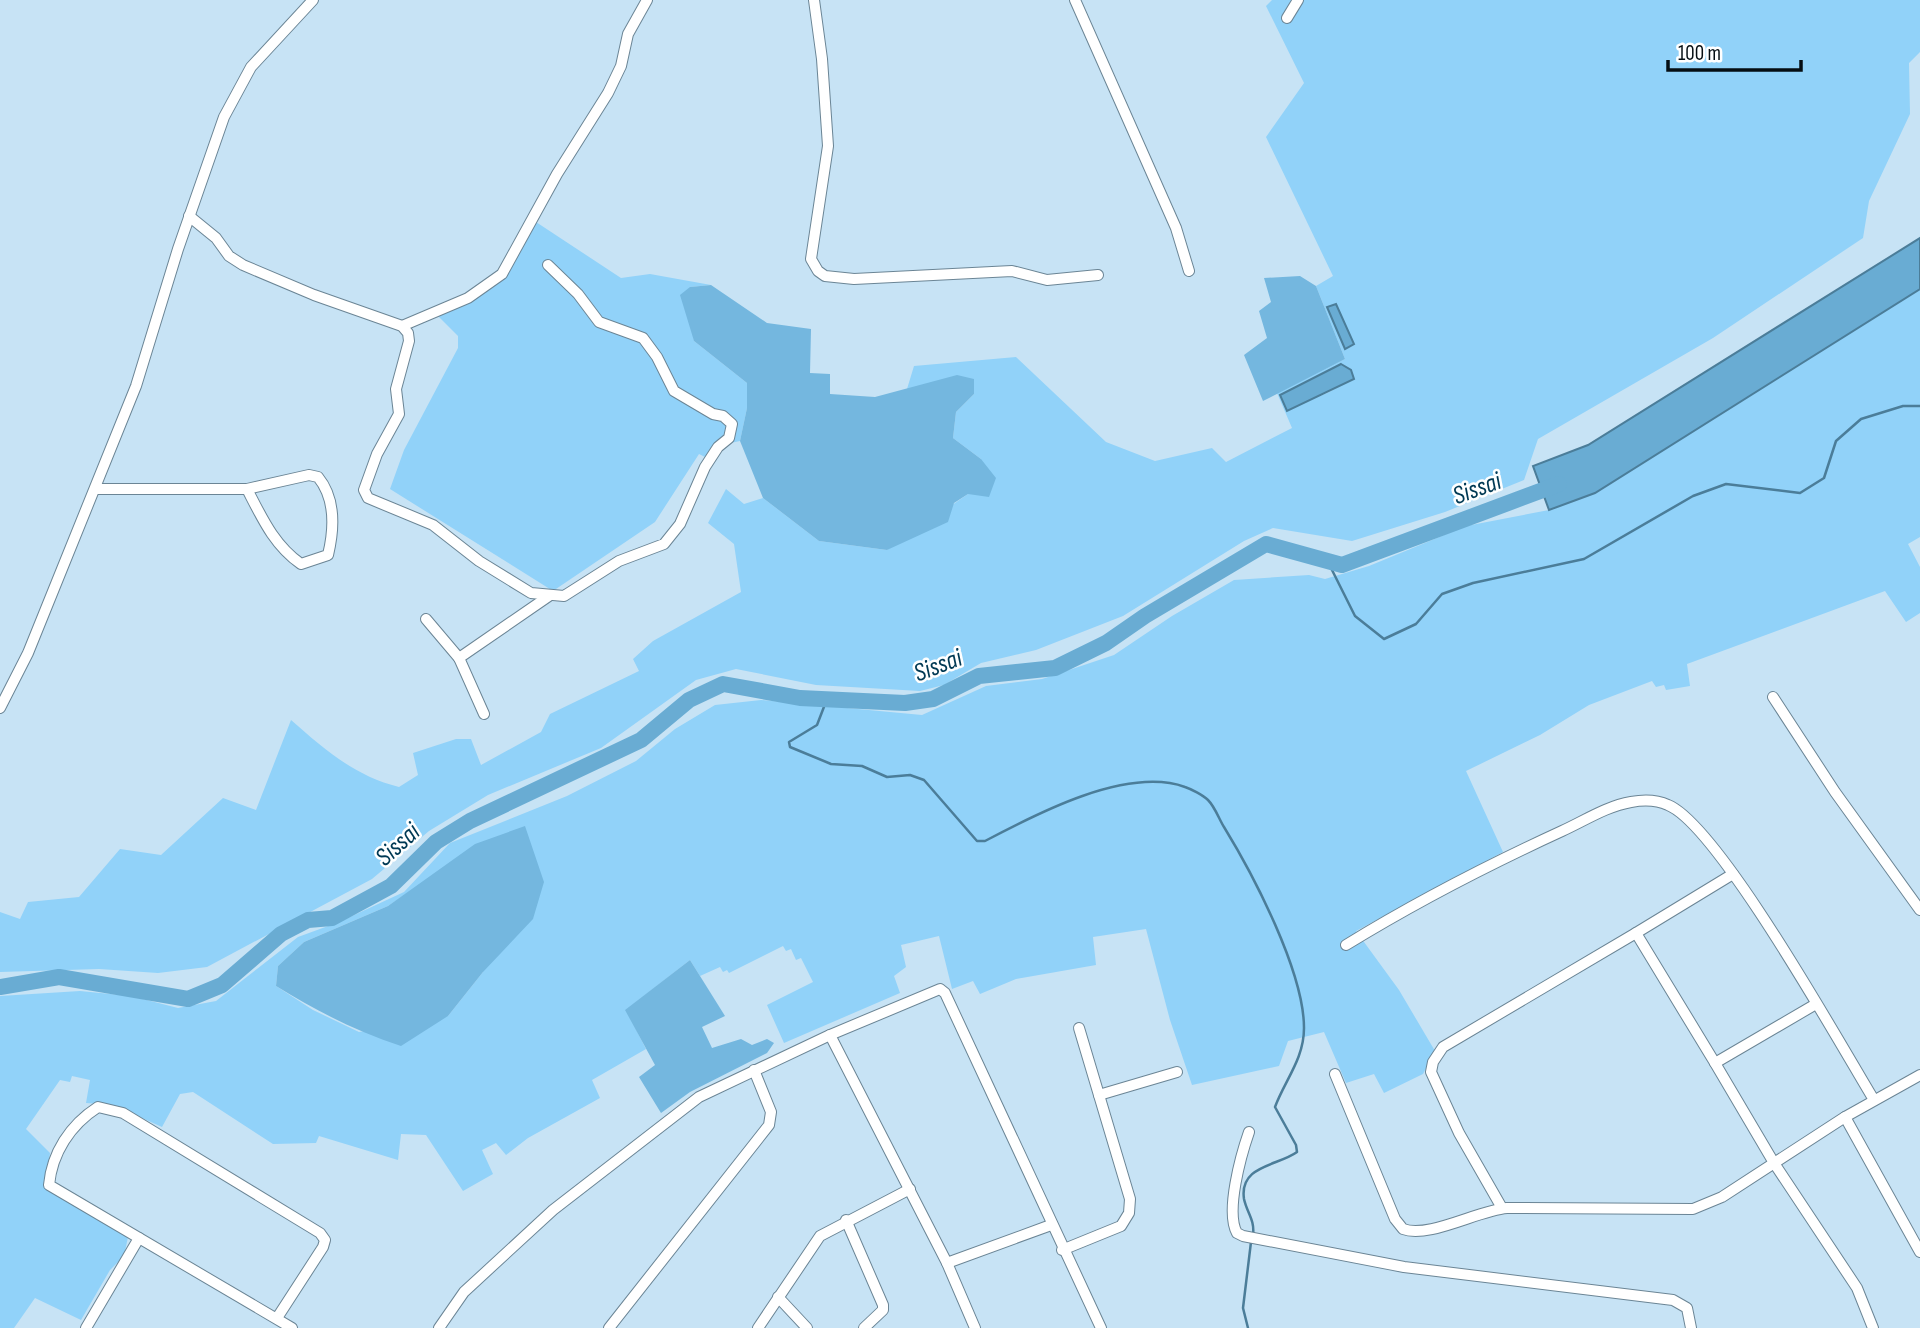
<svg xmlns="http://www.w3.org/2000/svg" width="1920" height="1328" font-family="'Sofia Sans Condensed',sans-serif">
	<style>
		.green { fill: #91d2f9; fill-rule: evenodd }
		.forest { fill: #74b7df }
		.water { fill: #69acd3; stroke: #4b7d99; stroke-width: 2 }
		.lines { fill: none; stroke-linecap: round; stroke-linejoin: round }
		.stream { stroke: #4b7d99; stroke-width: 2.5 }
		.river { stroke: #69acd3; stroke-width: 16 }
		.minor-casing { stroke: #6b8595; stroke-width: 12 }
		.minor { stroke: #fff; stroke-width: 10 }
		.labels { text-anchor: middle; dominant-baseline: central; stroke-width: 5; stroke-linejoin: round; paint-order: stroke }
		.water-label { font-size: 26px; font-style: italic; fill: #003954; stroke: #fff }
	</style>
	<rect width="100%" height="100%" fill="#c7e3f5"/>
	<g class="green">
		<path d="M1272 0H1920V52L1909 63 1910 114 1869 201 1863 238 1713 338 1538 439 1524 480 1445 512 1352 541 1273 528 1244 541 1123 616 1036 650 981 663 944 685 920 691 816 685 736 669 696 680 601 748 488 795 429 831 372 879 207 967 158 973 99 969 0 972V912L20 919 28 902 79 897 120 849 161 855 223 798 256 810 291 720C325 750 355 776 399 787L418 775 413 753 456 739H471L481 765 541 732 550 714 639 671 633 659 653 641 741 592 734 544 708 523 726 489 744 504 763 498 819 541 887 550 968 494 981 459 953 438 956 412 974 394 922 386 907 389 914 366 1016 357 1106 442 1155 461 1212 448 1226 462 1292 428 1277 393 1345 359 1316 286 1333 276 1266 137 1304 83 1266 6ZM1341 364 1354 378C1319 398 1321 400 1281 395Z"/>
		<polygon points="536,222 621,278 650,274 711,285 690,287 694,341 747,383 747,408 740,441 716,446 707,458 699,454 655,522 553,591 390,489 404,450 458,348 458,336 437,315 505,277"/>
		<path d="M1920 289V537L1908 544 1920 567V613L1906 622 1885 591 1687 664 1690 686 1666 690 1664 685 1656 687 1652 681 1589 705 1540 735 1466 771 1503 852 1356 931 1399 990 1435 1051 1423 1074 1384 1093 1374 1074 1346 1083 1324 1032 1288 1041 1279 1066 1192 1085 1170 1020 1146 929 1093 937 1096 965 1016 979 980 994 973 981 952 989 939 936 901 945 906 967 894 976 900 993 784 1043 767 1005 813 982 801 958 796 960 791 949 786 951 783 946 729 973 727 970 723 972 720 967 700 976 690 960 626 1010 646 1049 592 1080 600 1098 528 1138 506 1155 496 1143 482 1150 493 1174 463 1191 426 1135 401 1134 398 1160 319 1136 316 1143 273 1144 193 1092 180 1094 162 1127 113 1105 86 1103 90 1080 72 1076 70 1082 60 1080 26 1129 50 1153 46 1189 128 1237 124 1256 110 1270 81 1320 35 1298 14 1328H0V996L80 991 131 996 178 1008 216 1001 298 937 339 922 404 892 450 843 567 796 636 761 675 729 715 705 761 700 922 715 986 686 1042 679 1114 655 1172 616 1234 580 1309 575 1325 579 1369 566 1466 526 1549 510 1595 493ZM428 879 483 972 448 1016 359 1032 313 1010 276 986 278 966 304 942 388 906Z"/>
	</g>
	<g class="forest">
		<polygon points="1300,276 1316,286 1345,359 1263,401 1244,355 1267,338 1259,311 1271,302 1264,278"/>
		<polygon points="711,285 767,323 811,329 810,373 830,374 830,394 875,397 957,375 974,379 974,394 956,412 953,438 981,459 996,478 989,497 968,494 954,503 948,522 887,550 819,541 763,498 740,441 747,408 747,383 694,341 680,295 690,287"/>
		<path d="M525 826 544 882 533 919 483 972 448 1016 401 1046C356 1031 316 1011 276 986L278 966 304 942 388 906 475 844Z"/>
		<polygon points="690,960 725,1016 702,1027 712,1048 741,1039 752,1045 767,1039 774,1043 767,1053 690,1092 661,1113 639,1077 655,1065 625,1010"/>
	</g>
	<g class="water">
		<polygon points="1920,238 1920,289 1595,493 1549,510 1533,466 1588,445"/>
		<polygon points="1336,304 1354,344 1345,349 1327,307"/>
		<polygon points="1341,364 1351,370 1354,379 1287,411 1280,395"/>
	</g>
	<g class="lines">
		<g class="stream">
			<polyline points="1327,560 1355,616 1384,639 1416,624 1442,594 1473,583 1584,559 1693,496 1726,484 1800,493 1824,478 1836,441 1861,419 1903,406 1920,406"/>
			<path d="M827 699 817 725 789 742 790 747 831 764 862 766 887 777 910 775 924 780 977 841H985C1036 814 1127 766 1185 787 1191 789 1203 795 1208 800 1215 807 1219 819 1224 827 1254 876 1304 972 1304 1028 1304 1059 1285 1080 1275 1107L1296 1145 1297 1152C1278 1166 1239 1165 1244 1199 1247 1213 1255 1220 1253 1235"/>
			<polyline points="1248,1328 1243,1308 1251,1242"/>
		</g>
		<polyline class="river" points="0,987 59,977 188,999 222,985 281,934 308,920 332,918 391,886 436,842 470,821 641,740 689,700 723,684 800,698 905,703 933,699 979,676 1055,668 1106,643 1145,616 1266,544 1342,565 1559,484"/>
		<g class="minor-casing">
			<g id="minor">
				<polyline points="814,0 822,59 828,146 811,259 818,271 825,276 854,279 1012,271 1047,280 1098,275"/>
				<polyline points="1075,0 1176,228 1189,271"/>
				<polyline points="1287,18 1298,0"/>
				<polyline points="189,216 216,238 229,256 243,265 314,295 402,326 408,333 409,341 396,389 399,414 377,454 364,490 368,498 433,525 479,561 531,593 564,596 619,561 664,544 680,524 705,467 718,447 729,438 732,424 723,416 713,414 674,391 657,357 643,338 599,322 578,294 548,265"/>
				<polyline points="402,326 468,298 502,274 557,174 608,93 621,66 628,34 647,0"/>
				<path d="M96 489H247L309 475 318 477C336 499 334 530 328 555L301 564C274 545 262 518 247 489"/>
				<polyline points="426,619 459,658"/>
				<polyline points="1773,697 1835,792 1920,910"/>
				<polyline points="0,708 28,653 136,386 178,249 224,117 251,67 313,0"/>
				<polyline points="484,714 459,658 549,596"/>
				<path d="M1346 945C1416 902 1488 865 1562 831 1584 821 1607 806 1631 802 1642 800 1657 800 1668 805 1718 825 1840 1044 1874 1100"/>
				<polyline points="1816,1004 1715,1063 1774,1163 1857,1288 1873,1328"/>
				<polyline points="830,1035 947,1263 975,1328"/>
				<polyline points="1715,1063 1636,933 1733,874"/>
				<path d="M1335 1074 1395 1219 1403 1229C1428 1239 1479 1210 1507 1208L1693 1209 1722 1197 1845 1117 1920 1075"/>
				<polyline points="1099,1095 1177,1072"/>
				<polyline points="1845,1117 1920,1252"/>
				<path d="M1249 1132C1241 1155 1225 1212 1237 1233L1243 1236 1404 1267 1673 1300 1687 1308 1691 1328"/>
				<polyline points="1502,1208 1459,1133 1431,1072 1433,1062 1443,1047 1636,933"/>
				<polyline points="846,1220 883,1305 883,1310 864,1328"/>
				<polyline points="1062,1250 1121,1226 1129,1213 1130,1199 1079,1028"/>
				<polyline points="947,1263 1051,1225"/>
				<polyline points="778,1297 807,1328"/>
				<path d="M277 1318 323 1247 325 1240 320 1233 123 1113 98 1107C70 1125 52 1153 49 1185L292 1328"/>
				<polyline points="86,1328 139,1238"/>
				<polyline points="439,1328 464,1292 553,1210 699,1097 830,1035 940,989 945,993 1101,1328"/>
				<polyline points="609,1328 769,1125 771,1112 754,1070"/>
				<polyline points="758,1328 820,1236 910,1189"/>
			</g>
		</g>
		<use href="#minor" class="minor"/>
	</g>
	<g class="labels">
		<g class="water-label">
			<text transform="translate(1477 489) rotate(-20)">Sissai</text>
			<text transform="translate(938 666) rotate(-21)">Sissai</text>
			<text transform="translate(398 845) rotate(-42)">Sissai</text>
		</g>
	</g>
	<path d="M1668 60v10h133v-10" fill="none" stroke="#050e13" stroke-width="3.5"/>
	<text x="1678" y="60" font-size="21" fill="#050e13" stroke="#ffffff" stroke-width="5" paint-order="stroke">100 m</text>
</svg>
